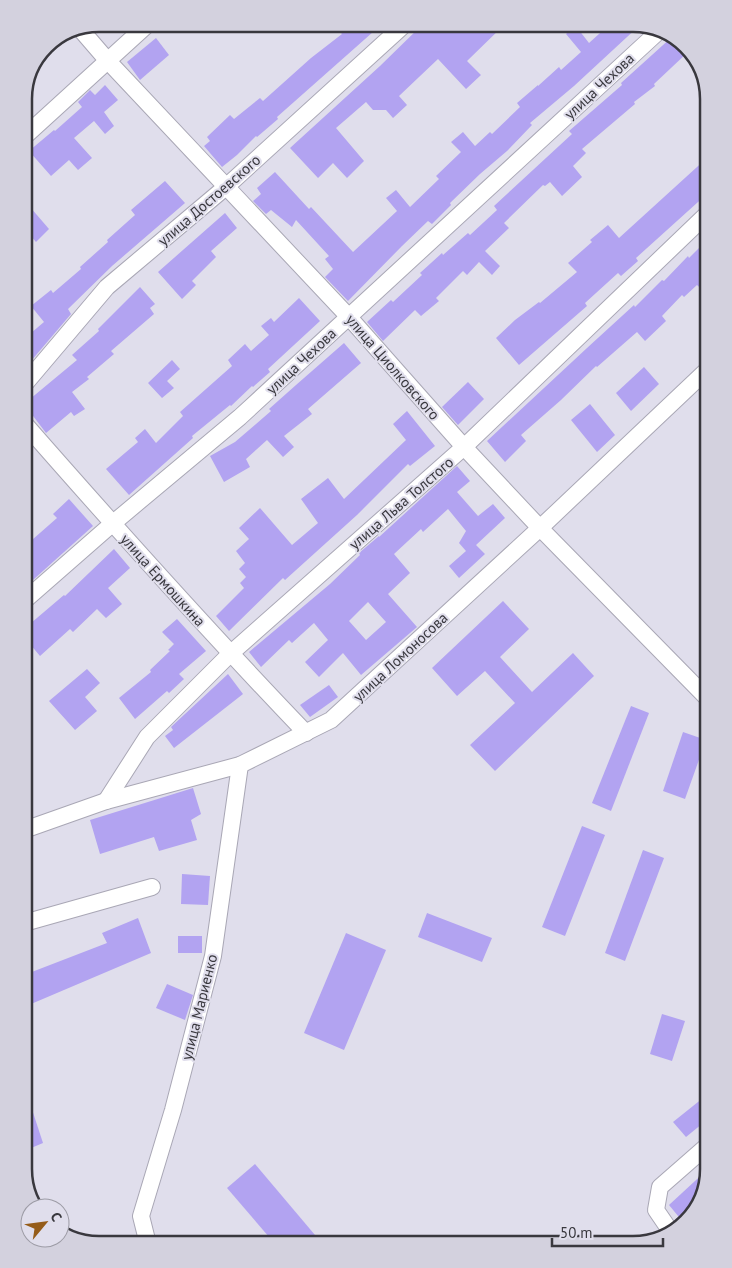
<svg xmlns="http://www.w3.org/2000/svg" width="732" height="1268" font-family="'PT Sans',sans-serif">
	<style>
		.building { fill: #b2a3f1; fill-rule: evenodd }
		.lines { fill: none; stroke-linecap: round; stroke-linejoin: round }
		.minor-casing { stroke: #a9a7b5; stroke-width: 18 }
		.minor { stroke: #fff; stroke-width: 16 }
		.labels { text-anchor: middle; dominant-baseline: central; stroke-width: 4; stroke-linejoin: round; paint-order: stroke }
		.street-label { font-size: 15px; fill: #39383e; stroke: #e0deec }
		.rim { fill: none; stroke: #39383e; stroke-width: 2.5 }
	</style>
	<rect width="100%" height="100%" fill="#e0deec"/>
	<g class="building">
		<polygon points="345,24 382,24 277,117 278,119 257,137 256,136 237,155 222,167 204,146 210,141 207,137 230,115 234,119 260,98 263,101 311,58 342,34 338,30"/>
		<polygon points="423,24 505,24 467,61 481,75 466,89 438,59 399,96 407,105 393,118 386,110 373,110 366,102 336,128 364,161 347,178 333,163 318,178 290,148 380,66"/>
		<polygon points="610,24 640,25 574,86 530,123 532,125 507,151 480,174 450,203 451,205 432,224 428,221 402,246 348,301 325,277 333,269 325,259 329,256 296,220 292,227 271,210 266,214 253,201 261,194 257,188 275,172 309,209 311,207 353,252 397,211 386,198 396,190 410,207 439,179 436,176 461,152 451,142 463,132 475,146 490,132 492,134 520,107 517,103 538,85 538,86 559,67 561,70 581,52 566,34 575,25 589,43"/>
		<polygon points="673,36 688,52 654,84 655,86 634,102 635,104 582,149 586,153 573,166 582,177 562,196 550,182 545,186 543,185 504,223 509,228 485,251 500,266 492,275 479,262 467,275 463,271 436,298 439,301 421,316 415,310 383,341 367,322 391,300 393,302 422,275 420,273 442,253 443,255 468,233 470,235 497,210 494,206 572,134 569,131 622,85 621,83"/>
		<polygon points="156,38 169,55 140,80 127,62"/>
		<polygon points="105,85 118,100 104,112 114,126 105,134 94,121 74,138 92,158 78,170 69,160 51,176 29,151 54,130 55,131 82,107 78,102 90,90 95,95"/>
		<polygon points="708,157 708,193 636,258 638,261 621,276 618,273 585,303 587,306 519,365 496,338 515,320 539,302 540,303 577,272 568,263 592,242 590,240 608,225 619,238"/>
		<polygon points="165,181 185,203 112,266 68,309 71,314 31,361 24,367 24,339 44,322 31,306 51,290 53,293 81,269 80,267 108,242 107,240 135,215 131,210"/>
		<polygon points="24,200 49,229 36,242 24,228"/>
		<polygon points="225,213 237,228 211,251 216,257 192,281 196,285 182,299 158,272"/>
		<polygon points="708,239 708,295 697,285 684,297 682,295 662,316 666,321 645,341 637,332 597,367 596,366 561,400 521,435 526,441 505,462 487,441 587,348 634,305 635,307 662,280 664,281 688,256 689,258"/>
		<polygon points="140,287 155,304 150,308 154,314 111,351 114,354 87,377 89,379 72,392 85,409 74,416 71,412 46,433 24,404 77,360 72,355 99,331 98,329"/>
		<polygon points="299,298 320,321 268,369 270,372 253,387 252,386 231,406 230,405 192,436 193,438 129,495 106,469 138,442 135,438 145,429 156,443 183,416 180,412 232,366 228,360 245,344 251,351 269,335 261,326 271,318 274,322"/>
		<polygon points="344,343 361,363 308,409 312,414 284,436 294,447 283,457 267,440 246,459 250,467 224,482 210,456 235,442 271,411 269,409 296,385"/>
		<polygon points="172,360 180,369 167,381 174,388 162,398 148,383"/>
		<polygon points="644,367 659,384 631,411 616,393"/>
		<polygon points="468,382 484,399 458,425 442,407"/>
		<polygon points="590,404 615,435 597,452 571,420"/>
		<polygon points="407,411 435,446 410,466 408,464 357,515 285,580 283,578 229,631 216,616 244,588 240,583 246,577 239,569 245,563 236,551 249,539 239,528 260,508 292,545 318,523 301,499 328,478 344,499 406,440 393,424"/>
		<path d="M457 466 470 481 457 492 478 516 493 504 505 518 476 545 485 554 459 578 449 566 466 551 459 543 466 531 448 509 423 532 421 529 394 554 410 573 388 594 417 627 361 675 343 653 319 677 305 662 328 640 314 623 292 643 289 640 261 667 249 652 330 584 360 555 359 553 379 536V537ZM368 602 386 622 366 640 349 621Z"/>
		<polygon points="69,499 93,526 24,588 24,547 57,518 53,514"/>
		<polygon points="114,549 130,568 108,588 122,604 106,618 97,609 73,632 70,629 40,656 24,637 24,629 64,595 65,596"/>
		<polygon points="503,601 529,629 500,657 532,692 573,653 594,676 495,771 470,745 515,703 485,671 457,696 432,668"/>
		<polygon points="177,619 206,651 179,674 184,679 169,693 167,691 135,719 119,698 151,672 150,670 170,651 168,650 174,644 162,632"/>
		<polygon points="87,669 100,683 85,697 97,711 75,730 49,701"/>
		<polygon points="228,674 243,694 174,748 165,736 173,730 171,727"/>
		<polygon points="329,685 338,697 310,717 300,705"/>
		<polygon points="631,706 649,713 611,811 592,803"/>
		<polygon points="683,732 706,740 685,799 663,791"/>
		<polygon points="193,788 201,814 191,820 197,840 159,851 154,837 100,854 90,820"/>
		<polygon points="582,826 605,835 565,936 542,927"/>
		<polygon points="643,850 664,858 625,961 605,953"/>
		<polygon points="182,874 210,876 208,905 181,904"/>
		<polygon points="427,913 492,938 482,962 418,937"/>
		<polygon points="138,918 151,953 24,1007 24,975 107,943 102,933"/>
		<polygon points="346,933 386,950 344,1050 304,1033"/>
		<rect x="178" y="936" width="24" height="17"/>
		<polygon points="167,984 193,995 185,1020 156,1008"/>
		<polygon points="662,1014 685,1021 672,1061 650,1054"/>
		<polygon points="26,1091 43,1143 24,1151 24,1092"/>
		<polygon points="708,1094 708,1119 686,1137 673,1122"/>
		<polygon points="255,1164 315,1235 304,1244 275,1244 227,1188"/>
		<polygon points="708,1169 696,1210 683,1222 669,1205"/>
	</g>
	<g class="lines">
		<g class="minor-casing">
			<g id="minor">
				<polyline points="82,31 107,60 348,316 464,447 540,528 708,699"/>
				<polyline points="24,137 148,24"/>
				<polyline points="24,385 107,287 227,186 405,24"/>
				<path d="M24 423C116 528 209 632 306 733"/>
				<polyline points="24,601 112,524 240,417 659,31"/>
				<polyline points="106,801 147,737 230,654 464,447 708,213"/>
				<polyline points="24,830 106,801 240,765 331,720 540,528 708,369"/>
				<polyline points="24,923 152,887"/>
				<polyline points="671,1232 656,1210 660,1187 708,1145"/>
				<polyline points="148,1244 141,1216 173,1110 213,956 240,765"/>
			</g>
		</g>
		<use href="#minor" class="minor"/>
	</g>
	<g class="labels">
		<g class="street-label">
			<text transform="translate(599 86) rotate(-43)">улица Чехова</text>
			<text transform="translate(209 200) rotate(-41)">улица Достоевского</text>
			<text transform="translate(301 361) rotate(-43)">улица Чехова</text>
			<text transform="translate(393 367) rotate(49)">улица Циолковского</text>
			<text transform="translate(401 503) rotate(-41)">улица Льва Толстого</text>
			<text transform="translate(163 580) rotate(48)">улица Ермошкина</text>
			<text transform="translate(400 657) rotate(-43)">улица Ломоносова</text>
			<text transform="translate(199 1007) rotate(-76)">улица Мариенко</text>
		</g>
	</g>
	<path d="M0 0H732V1268H0ZM99 32H633A67 67 0 0 1 700 99V1169A67 67 0 0 1 633 1236H99A67 67 0 0 1 32 1169V99A67 67 0 0 1 99 32Z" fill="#d3d1de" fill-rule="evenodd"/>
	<path class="rim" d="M99 32H633A67 67 0 0 1 700 99V1169A67 67 0 0 1 633 1236H99A67 67 0 0 1 32 1169V99A67 67 0 0 1 99 32Z"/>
	<g transform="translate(45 1223) rotate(61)"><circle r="24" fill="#e0deec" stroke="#9d9ca6"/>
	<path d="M0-4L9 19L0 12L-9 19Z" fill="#955c19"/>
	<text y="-8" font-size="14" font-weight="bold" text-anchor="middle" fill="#39383e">С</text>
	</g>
	<path d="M552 1238v8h111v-8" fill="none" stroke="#39383e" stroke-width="2.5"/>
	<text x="560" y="1238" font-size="15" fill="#39383e" stroke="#e0deec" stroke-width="4" paint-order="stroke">50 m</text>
</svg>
